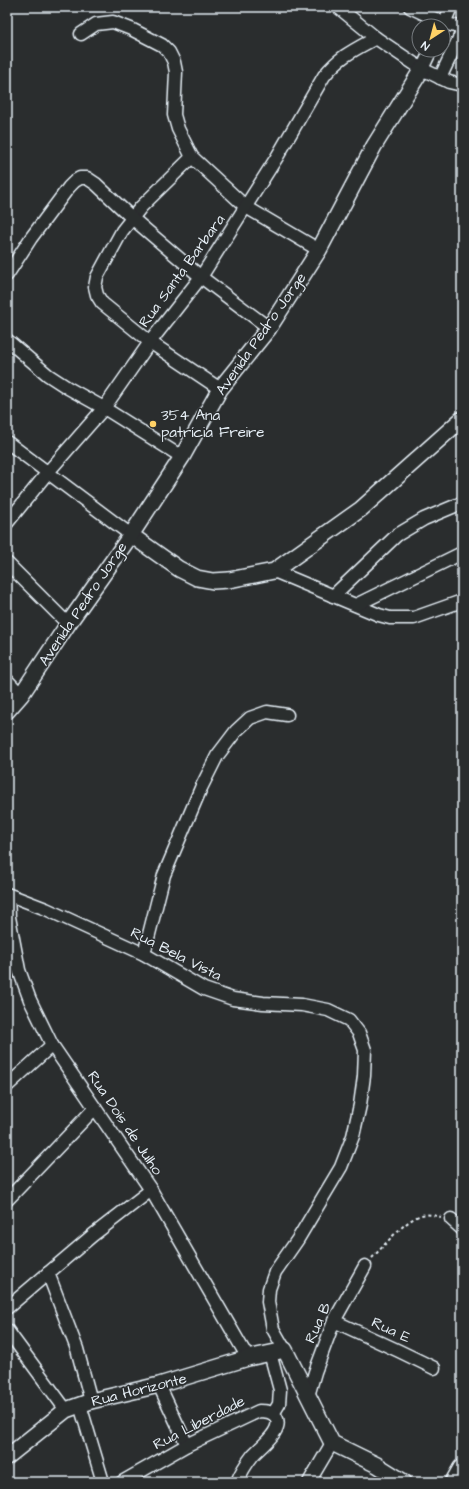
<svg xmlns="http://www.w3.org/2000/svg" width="469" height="1489" font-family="'Architects Daughter',sans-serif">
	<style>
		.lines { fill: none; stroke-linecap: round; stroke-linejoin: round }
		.minor-casing { stroke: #e8f1f8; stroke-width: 15 }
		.tertiary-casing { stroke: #e8f1f8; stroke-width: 18 }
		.secondary-casing { stroke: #e8f1f8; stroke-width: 20 }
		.path { stroke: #e8f1f8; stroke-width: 2; stroke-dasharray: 3 3; stroke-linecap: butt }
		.minor { stroke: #2a2d2e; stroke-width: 12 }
		.tertiary { stroke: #2a2d2e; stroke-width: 15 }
		.secondary { stroke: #2a2d2e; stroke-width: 17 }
		.poi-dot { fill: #ffd166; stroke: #2a2d2e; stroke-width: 1.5 }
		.labels { text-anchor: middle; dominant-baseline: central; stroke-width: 3; stroke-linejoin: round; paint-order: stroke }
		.street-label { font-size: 15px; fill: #e8f1f8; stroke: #2a2d2e }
		.poi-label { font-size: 15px; fill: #e8f1f8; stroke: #2a2d2e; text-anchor: start }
	</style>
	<rect width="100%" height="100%" fill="#2a2d2e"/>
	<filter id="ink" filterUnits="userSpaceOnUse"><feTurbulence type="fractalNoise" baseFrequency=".025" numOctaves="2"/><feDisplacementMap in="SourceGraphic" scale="8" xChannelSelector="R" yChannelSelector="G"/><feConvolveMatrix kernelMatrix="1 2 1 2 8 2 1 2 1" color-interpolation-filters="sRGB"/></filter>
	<g filter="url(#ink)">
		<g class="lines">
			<g class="minor-casing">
				<g id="minor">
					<polyline points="338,7 376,38 422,69 449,82 462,85"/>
					<polyline points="410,7 444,23 462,28"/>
					<polyline points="443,26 451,7"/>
					<polyline points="81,34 96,24 113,22 131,29 162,45 169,52 174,62 176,72 174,115 178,129 192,157 246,207 319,250"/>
					<polyline points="422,69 431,50"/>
					<polyline points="440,78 462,32"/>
					<polyline points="192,157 141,207 122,231 97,277 95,287 97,295 102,303 150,342 220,389"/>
					<polyline points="7,275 31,238 69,187 75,181 80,178 87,178 96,184 132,218 201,277 269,328"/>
					<polyline points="7,340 48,375 68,388 104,408 182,457"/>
					<polyline points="7,442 131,535"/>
					<path d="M7 523 48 472 104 408 150 342 201 277 277 157 324 76C340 56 354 50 376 38"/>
					<polyline points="7,563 68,624"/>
					<polyline points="274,571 379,615 390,618 414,618 462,601"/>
					<polyline points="333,596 397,535 424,519 462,503"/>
					<polyline points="356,605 462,553"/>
					<polyline points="7,680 21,695"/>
					<polyline points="7,894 46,909 144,954 204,989 233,999 263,1003 302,1005 328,1010 349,1020 359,1033 365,1050 364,1076 360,1105 353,1136 341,1167 298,1239 275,1272 269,1289 268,1302 273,1329 285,1350"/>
					<polyline points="8,895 9,917 19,970 30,1000 52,1045 151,1190 248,1358"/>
					<polyline points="144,954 164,875 201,788 217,756 236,731 250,718 267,712 287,715"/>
					<polyline points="7,1086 52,1045"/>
					<polyline points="7,1200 95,1108"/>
					<polyline points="451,1219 462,1229"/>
					<polyline points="48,1273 77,1349 91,1401"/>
					<polyline points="7,1308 93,1235 151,1190"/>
					<polyline points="334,1321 399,1351 434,1368"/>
					<polyline points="7,1330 66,1410"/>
					<polyline points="270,1353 280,1390 279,1404 273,1414"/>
					<polyline points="159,1385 187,1445"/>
					<polyline points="308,1396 315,1372 334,1321 365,1266"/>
					<polyline points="80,1405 103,1482"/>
					<path d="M122 1482 187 1445 259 1411C265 1411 272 1411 276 1417 284 1430 261 1446 253 1455 246 1464 241 1472 237 1482"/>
					<polyline points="309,1482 332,1443"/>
				</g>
			</g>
			<g class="tertiary-casing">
				<g id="tertiary">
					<polyline points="131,535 179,569 197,578 213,581 229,580 274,571 361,509 462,419"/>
					<polyline points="7,711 21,695 68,624 131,535 182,457 220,389 269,328 319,250 374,146 422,69"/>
					<polyline points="7,1457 66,1410 91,1401 159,1385 248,1358 285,1350 332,1443 377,1465 404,1482"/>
				</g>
			</g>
			<g class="secondary-casing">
				<polyline id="secondary" points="454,1482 462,1468"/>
			</g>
			<path class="path" d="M372 1258C384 1246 403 1222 419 1216 425 1213 434 1215 441 1217"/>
			<use href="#minor" class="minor"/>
			<use href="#tertiary" class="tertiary"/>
			<use href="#secondary" class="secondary"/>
		</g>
	</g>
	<circle class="poi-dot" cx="153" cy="424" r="4"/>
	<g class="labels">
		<g class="street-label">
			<text transform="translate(182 271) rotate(-54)">Rua Santa Barbara</text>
			<text transform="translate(261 334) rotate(-55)">Avenida Pedro Jorge</text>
			<text transform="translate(83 604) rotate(-56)">Avenida Pedro Jorge</text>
			<text transform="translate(176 954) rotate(27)">Rua Bela Vista</text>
			<text transform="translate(125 1123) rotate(56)">Rua Dois de Julho</text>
			<text transform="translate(318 1323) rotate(-66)">Rua B</text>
			<text transform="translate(391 1330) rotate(25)">Rua E</text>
			<text transform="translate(139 1390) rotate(-14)">Rua Horizonte</text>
			<text transform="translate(199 1423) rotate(-27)">Rua Liberdade</text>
		</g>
		<g class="poi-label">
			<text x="161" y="415">354 Ana<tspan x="161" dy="17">patrícia Freire</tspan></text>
		</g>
	</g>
	<rect width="469" height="1489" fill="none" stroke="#2a2d2e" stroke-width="24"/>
	<rect x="12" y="12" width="445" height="1465" fill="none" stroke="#e8f1f8" stroke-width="1.5" filter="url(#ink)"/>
	<g transform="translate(431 38) rotate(216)"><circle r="19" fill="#2a2d2e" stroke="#767b7f"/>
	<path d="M0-3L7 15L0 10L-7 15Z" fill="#ffd166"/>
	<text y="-6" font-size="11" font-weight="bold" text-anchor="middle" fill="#e8f1f8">N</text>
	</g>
</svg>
